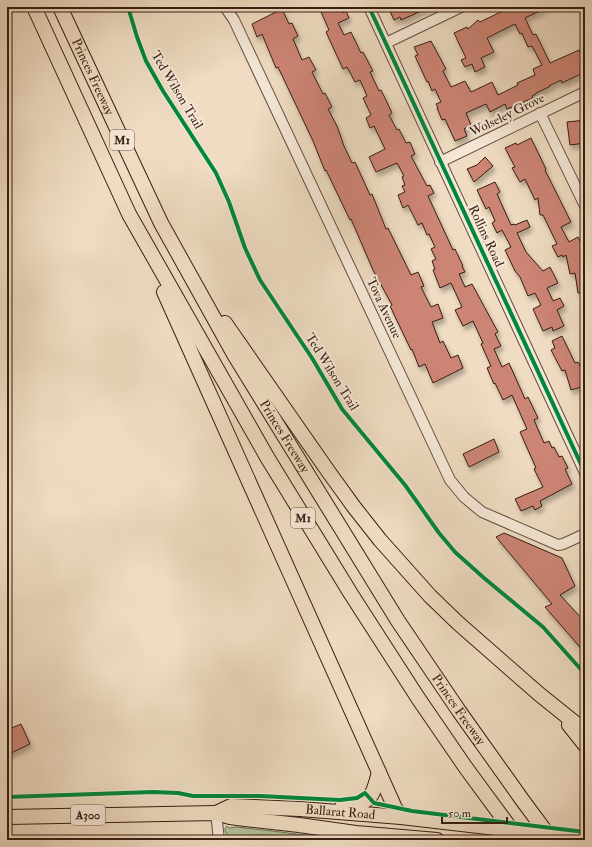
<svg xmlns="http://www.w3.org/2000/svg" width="592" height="847" font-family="'IM FELL Double Pica',serif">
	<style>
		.green { fill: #b2c299; stroke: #747056 }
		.building { fill: #cc8474; stroke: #361d13; filter: url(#shadow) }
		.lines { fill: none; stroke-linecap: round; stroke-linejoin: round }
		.minor-casing { stroke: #644d3f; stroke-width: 12 }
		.highway-casing { stroke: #361d13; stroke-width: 16 }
		.minor { stroke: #f5e8d7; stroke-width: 10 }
		.highway { stroke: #efdcc2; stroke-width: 14 }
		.highway-bridge-casing { stroke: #361d13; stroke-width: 16; stroke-linecap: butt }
		.highway-bridge { stroke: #efdcc2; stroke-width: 14 }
		.cycleway-casing { stroke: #f5e8d7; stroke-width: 6 }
		.cycleway { stroke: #00873e; stroke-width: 4 }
		.labels { text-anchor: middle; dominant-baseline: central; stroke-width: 4; stroke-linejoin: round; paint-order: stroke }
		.shield { fill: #f5e8d7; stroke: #6f5a4e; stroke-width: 1 }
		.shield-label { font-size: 12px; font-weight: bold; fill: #361d13 }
		.street-label { font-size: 13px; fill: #361d13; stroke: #f5e8d7 }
	</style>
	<defs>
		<filter id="shadow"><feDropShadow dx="2.5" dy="4.5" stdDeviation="2" flood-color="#0004"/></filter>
	</defs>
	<rect width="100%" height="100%" fill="#efdcc2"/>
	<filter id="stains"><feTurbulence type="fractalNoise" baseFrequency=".005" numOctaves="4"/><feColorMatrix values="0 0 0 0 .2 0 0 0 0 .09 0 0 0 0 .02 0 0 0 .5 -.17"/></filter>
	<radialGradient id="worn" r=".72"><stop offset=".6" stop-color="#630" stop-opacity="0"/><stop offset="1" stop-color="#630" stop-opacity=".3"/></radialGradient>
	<polygon class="green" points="227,826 229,828 236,827 272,831 345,840 266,840 265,835 228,836 225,831 225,828"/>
	<g class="building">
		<polygon points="319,7 341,7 343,13 346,11 349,18 338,23 344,35 351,32 361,53 363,52 373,71 370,72 379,91 381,90 385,98 392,113 389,115 397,130 399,129 406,143 410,142 415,154 411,156 427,186 430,185 434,193 428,196 453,250 455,249 463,266 462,266 465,272 459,274 465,287 472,284 498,332 495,334 501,346 494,349 502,367 509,363 525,399 528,397 538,418 534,420 544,443 549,441 552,448 554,447 559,457 562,456 568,468 565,469 572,484 540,501 542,506 535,510 533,506 521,511 515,499 543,487 534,469 536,468 520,432 527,429 512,395 503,400 495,383 494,384 487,368 491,366 481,344 483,343 473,321 463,326 455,310 462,307 451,283 440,288 433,270 435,269 432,261 436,259 431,249 435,247 429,234 427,235 422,223 418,225 408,205 403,208 398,195 405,192 402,186 405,185 402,177 404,176 397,163 376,172 369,157 385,149 374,126 370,128 366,118 371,115 363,98 367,96 360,80 355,82 347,67 343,69 326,32 329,30"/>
		<polygon points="394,7 430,7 401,20 400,17 394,20 389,9"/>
		<polygon points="503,7 548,7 525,18 533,35 536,34 550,63 579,50 585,63 585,72 562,83 561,80 549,86 549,87 536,93 536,94 532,96 533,98 507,109 505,104 490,112 486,104 466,113 471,125 464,129 467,136 455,141 445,119 442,120 437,108 438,108 436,104 441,102 435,89 432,91 428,81 427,82 415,56 418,55 414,47 431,41 446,69 443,71 451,87 465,81 471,92 492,82 498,95 518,85 517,83 535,75 533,69 542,65 532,46 528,47 522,33 520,34 515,24 487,38 494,52 481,58 485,67 475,72 472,64 465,67 461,60 466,58 454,33 467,27 468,29 478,20 480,22 505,10"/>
		<polygon points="282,9 289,24 292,23 298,36 293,39 302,60 309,57 316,70 312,72 323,94 325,93 332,107 328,109 337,126 344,146 352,163 355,162 370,195 372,194 386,229 388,228 411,275 418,272 424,286 421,287 431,307 438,304 443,318 432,322 440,343 443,341 451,358 458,355 463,368 433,383 425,364 419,367 412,349 411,350 390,306 392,305 373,270 351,219 350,220 326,170 325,171 313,141 278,67 276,68 262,34 257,37 252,24"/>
		<polygon points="585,120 585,143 570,145 567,122"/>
		<polygon points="531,138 546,169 545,170 571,222 561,227 569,242 578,237 585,251 585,292 578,293 575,273 570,274 566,255 563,257 562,255 558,257 552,246 557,244 543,215 540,215 538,198 535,200 525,179 520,182 512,168 515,167 505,148 516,143 517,145"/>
		<polygon points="485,157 493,166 474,182 467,169 477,165"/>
		<polygon points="495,182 500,192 497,194 511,225 514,224 515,225 527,220 530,227 517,233 526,252 543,271 550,267 558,283 547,288 553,301 560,298 564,306 557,310 564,326 553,331 552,327 543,331 533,309 541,305 535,293 528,296 520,277 515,271 505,250 511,247 502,230 497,233 492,223 495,221 489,207 486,209 477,190"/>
		<polygon points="562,336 575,363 578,362 585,376 585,386 571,390 565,370 562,371 551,350 555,348 552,341"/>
		<polygon points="494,439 499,452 469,467 463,454"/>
		<polygon points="504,533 562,558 575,586 560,595 585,622 585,653 545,607 552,604 496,537"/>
		<polygon points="21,724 30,744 7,755 7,730"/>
	</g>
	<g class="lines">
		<g class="minor-casing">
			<g id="minor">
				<polyline points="225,7 234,20 450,480 464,497 482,512 558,545 563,544 585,534"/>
				<polyline points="369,7 585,473"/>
				<polyline points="386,43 461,7"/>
				<polyline points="540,113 585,206"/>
				<polyline points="440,162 585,92"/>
				<polyline points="216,813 219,840"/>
			</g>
		</g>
		<g class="highway-casing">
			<g id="highway">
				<polyline points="34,7 129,214 267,457 351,594 418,698 466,768 519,840"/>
				<path id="s1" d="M60 7 161 223 235 356 398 621 459 711 523 801 552 840"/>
				<polyline points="164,292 395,808 401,817"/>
				<polyline points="225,323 328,471 354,507 380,540 430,596 458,623 539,694 585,731"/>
				<polyline points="569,725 585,745"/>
				<path d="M342 807C371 802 372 800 379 772"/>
				<path id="s2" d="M216 813 231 806 300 809 401 817 496 828"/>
				<polyline points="7,817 216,813 230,817 245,819 299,825 356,833 437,840"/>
				<polyline points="563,836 585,839"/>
			</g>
		</g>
		<use href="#minor" class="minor"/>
		<use href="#highway" class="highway"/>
		<g class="highway-bridge-casing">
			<polyline id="highway-bridge" points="496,828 563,836"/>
		</g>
		<use href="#highway-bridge" class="highway-bridge"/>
		<g class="cycleway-casing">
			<g id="cycleway">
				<polyline points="128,7 137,37 146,61 163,91 216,173 229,202 245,248 260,280 312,358 342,409 405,485 439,533 455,552 484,578 543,627 585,674"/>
				<polyline points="369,7 585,473"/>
				<polyline points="7,797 153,792 178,793 193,796 260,796 340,800 357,798 365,793 374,803 412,811 585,832"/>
			</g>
		</g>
		<use href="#cycleway" class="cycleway"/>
	</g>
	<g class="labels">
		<g class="shield">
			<rect x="110" y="130" width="24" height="20" rx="3"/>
			<rect x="291" y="508" width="24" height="20" rx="3"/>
			<rect x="71" y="805" width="34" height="20" rx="3"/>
		</g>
		<g class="shield-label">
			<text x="122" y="140">M1</text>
			<text x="303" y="518">M1</text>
			<text x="88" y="815">A300</text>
		</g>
		<g class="street-label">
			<text stroke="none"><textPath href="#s1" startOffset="77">Princes Freeway</textPath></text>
			<text transform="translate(177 90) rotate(59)">Ted Wilson Trail</text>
			<text transform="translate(507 115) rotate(-26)">Wolseley Grove</text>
			<text transform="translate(486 236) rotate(65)">Rollins Road</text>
			<text transform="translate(384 308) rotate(65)">Tova Avenue</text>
			<text transform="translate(332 372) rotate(58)">Ted Wilson Trail</text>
			<text stroke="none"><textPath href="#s1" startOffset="485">Princes Freeway</textPath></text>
			<text stroke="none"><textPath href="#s1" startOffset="809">Princes Freeway</textPath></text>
			<text stroke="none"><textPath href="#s2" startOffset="126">Ballarat Road</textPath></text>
		</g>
	</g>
	<rect width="592" height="847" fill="none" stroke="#efdcc2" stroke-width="24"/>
	<rect x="8" y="8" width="576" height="831" fill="none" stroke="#361d13" stroke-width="2"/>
	<rect x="12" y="12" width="568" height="823" fill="none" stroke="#361d13"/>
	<path d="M442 817v6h65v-6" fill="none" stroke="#361d13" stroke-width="2"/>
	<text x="448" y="817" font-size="12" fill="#361d13" stroke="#f5e8d7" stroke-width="3" paint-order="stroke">50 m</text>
	<rect width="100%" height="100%" filter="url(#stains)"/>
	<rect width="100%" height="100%" fill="url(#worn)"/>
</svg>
